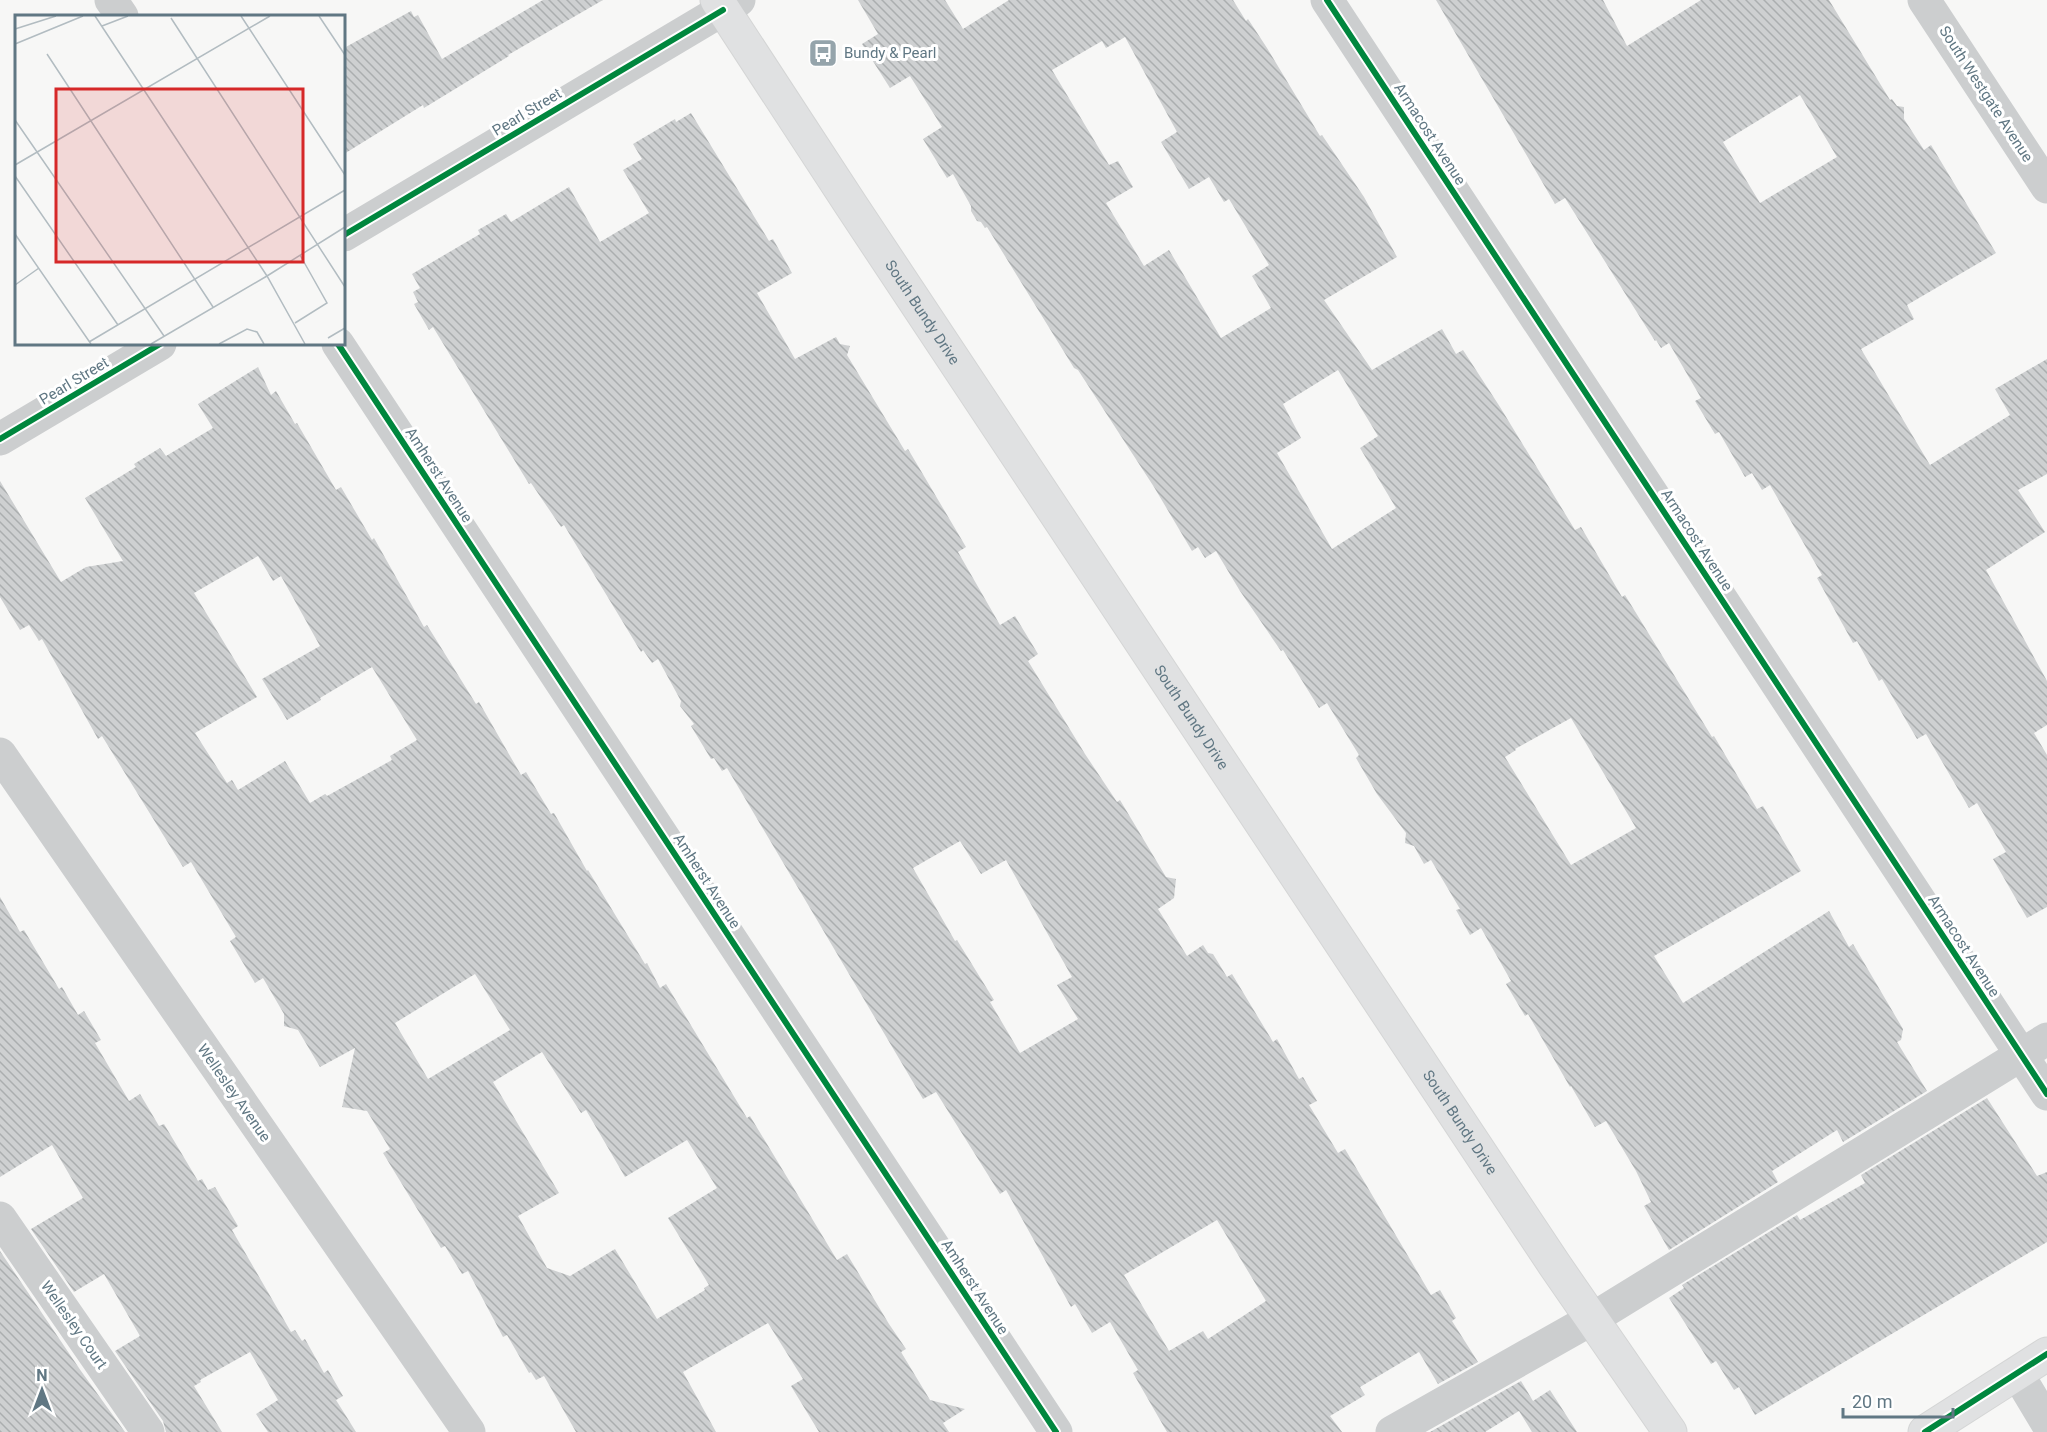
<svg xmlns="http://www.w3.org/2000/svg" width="2047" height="1432" font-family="Roboto,sans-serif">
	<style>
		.building { fill: url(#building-back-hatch); fill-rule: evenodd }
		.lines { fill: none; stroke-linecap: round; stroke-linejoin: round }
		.major-casing { stroke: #d4d5d5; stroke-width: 35 }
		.minor { stroke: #cccecf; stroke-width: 33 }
		.major { stroke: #e0e1e2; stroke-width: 33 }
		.cycleway-casing { stroke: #fff; stroke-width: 10 }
		.cycleway { stroke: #00873e; stroke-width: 6 }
		.labels { text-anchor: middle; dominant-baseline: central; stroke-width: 6; stroke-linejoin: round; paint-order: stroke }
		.poi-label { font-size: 15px; fill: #607783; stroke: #fff; text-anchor: start }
		.street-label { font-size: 15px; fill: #607783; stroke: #fff }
		.inset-road { fill: none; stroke: #b2bcc1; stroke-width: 1.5 }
		.view { fill: #d62828; fill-opacity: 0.15; stroke: #d62828; stroke-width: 3 }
		.inset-edge { fill: none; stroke: #607783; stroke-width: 3 }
	</style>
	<defs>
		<pattern id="building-back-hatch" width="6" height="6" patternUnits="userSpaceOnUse" patternTransform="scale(1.5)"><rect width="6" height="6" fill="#ced0d1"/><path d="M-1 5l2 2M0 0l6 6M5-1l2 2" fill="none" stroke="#abaeaf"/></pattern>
	</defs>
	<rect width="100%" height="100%" fill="#f7f7f6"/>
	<g class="building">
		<polygon points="543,0 603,0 508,55 509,56 424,108 423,105 344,154 344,48 411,11 414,17 418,15 442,59"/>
		<path d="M858 0H945L963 29 1009 0H1233L1246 21 1248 19 1267 48 1320 136 1322 135 1364 197 1397 257 1324 300 1372 370 1442 329 1456 354 1463 350 1500 407 1575 530 1581 527 1622 597 1625 595 1712 737 1714 736 1757 809 1763 806 1801 871 1654 956 1683 1003 1829 911 1849 947 1853 944 1903 1029 1901 1040 1897 1042 1927 1091 1843 1142 1837 1130 1772 1171 1778 1182 1669 1250 1644 1206 1651 1202 1636 1171 1606 1121 1595 1127 1571 1086 1570 1087 1528 1014 1525 1016 1506 984 1511 981 1481 928 1470 935 1456 910 1460 909 1431 860 1424 864 1414 846 1405 843 1406 833 1377 794 1356 758 1359 755 1327 703 1319 708 1283 650 1281 651 1240 591 1216 551 1205 558 1198 547 1192 551 1154 487 1078 370 1074 368 987 227 985 228 981 222 977 221 971 211V206L953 174 947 178 923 139 942 127 910 76 890 88 862 44 878 34ZM1125 37 1177 132 1161 142 1189 189 1209 177 1224 202 1229 199 1269 265 1252 276 1271 308 1221 338 1169 250 1144 266 1106 203 1133 187 1118 161 1109 165 1052 70 1102 41 1106 48ZM1338 370 1378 436 1360 448 1396 508 1332 549 1277 453 1301 438 1283 404ZM1571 718 1636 828 1571 865 1505 757 1516 750 1515 749Z"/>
		<path d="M1436 0H1603L1627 46 1701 0H1829L1890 100 1892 99 1897 106 1904 107V119L1924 150 1931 145 1996 253 1907 305 1914 319 1861 349 1930 465 2010 415 1995 389 2047 359V474L2018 490 2045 532 1986 570 2047 681V725L2034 733 2047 755V907L2027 918 1993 859 2006 852 1977 803 1969 808 1926 734 1917 739 1882 679 1879 681 1857 641 1853 643 1817 578 1822 575 1770 485 1762 490 1752 473 1745 477 1719 432 1715 434 1695 401 1701 398 1669 343 1661 348 1656 340 1655 341 1565 198 1555 204ZM1800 95 1837 157 1760 203 1723 142Z"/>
		<path d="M691 113 769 241 773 239 792 273 757 293 795 359 836 337 840 344 850 346 847 355 905 451 908 449 966 547 958 552 1000 625 1015 616 1038 654 1028 661 1085 754 1117 802 1120 800 1166 877 1176 879 1174 898 1158 909 1187 956 1203 945 1208 953 1213 954 1227 977 1232 974 1273 1042 1277 1039 1299 1079 1303 1077 1317 1101 1309 1105 1338 1153 1345 1149 1431 1295 1440 1290 1456 1318 1452 1321 1478 1362 1438 1384 1419 1352 1360 1387 1365 1395 1330 1416 1342 1432H1167L1133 1373 1138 1370 1110 1322 1092 1333 1075 1304 1071 1307 1006 1190 1000 1194 936 1092 923 1099 727 768 722 771 714 758 711 759 691 726 694 724 680 706 681 701 658 659 652 663 643 650 641 652 564 525 561 527 531 483 529 484 433 327 429 330 414 304 418 302 413 292 420 288 412 274 480 234 478 230 506 214 511 222 569 187 600 242 649 213 623 170 642 159 633 144 675 119 676 122ZM960 841 981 874 1006 860 1072 977 1057 985 1078 1019 1020 1053 990 1002 994 1000 957 940 955 941 913 868ZM1217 1220 1266 1301 1208 1339 1203 1331 1169 1351 1124 1275Z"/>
		<path d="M258 367 271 395 276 391 295 424 297 423 336 490 341 487 372 540 374 538 424 627 427 625 476 704 479 702 521 775 526 772 551 814 554 813 587 871 588 870 645 964 647 963 660 988 666 984 747 1118 750 1116 837 1260 847 1254 889 1324 906 1349 901 1352 930 1400 965 1409 943 1423 949 1432H819L791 1386 803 1379 768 1323 683 1372 716 1432H576L544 1376 536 1380 531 1372 529 1373 507 1335 503 1337 468 1271 462 1274 445 1246 441 1248 383 1153 390 1149 367 1111 342 1107 355 1048 320 1067 298 1030 284 1026V1014L263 978 255 983 230 941 236 937 191 862 183 867 102 736 98 739 42 639 39 641 29 625 20 630 0 597V481L61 582 86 567 123 561 85 498 136 467 134 464 160 448 166 456 213 428 198 404ZM258 556 273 581 281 576 320 646 262 679 287 720 321 700 320 698 372 667 417 740 390 756 392 760 327 796 325 794 310 803 285 761 238 790 232 780 227 783 195 733 257 697 194 593ZM475 974 510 1030 428 1079 395 1023ZM542 1052 581 1113 586 1110 625 1177 687 1140 717 1188 668 1218 709 1285 704 1288 705 1290 657 1319 615 1249 570 1276 547 1268 518 1216 559 1193 493 1082Z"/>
		<polygon points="0,897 20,932 24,930 59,989 62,987 78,1015 84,1011 101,1040 95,1043 129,1101 140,1094 159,1126 164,1124 198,1181 202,1179 208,1190 215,1187 238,1226 232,1230 291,1332 295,1330 302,1341 305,1339 324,1373 328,1370 343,1396 336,1400 356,1432 268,1432 256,1414 278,1400 250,1352 200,1380 201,1382 194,1386 222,1432 166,1432 163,1421 115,1351 140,1336 104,1274 74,1292 31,1229 83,1198 52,1145 0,1177"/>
		<polygon points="1987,1098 2037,1176 2047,1172 2047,1242 1755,1415 1739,1387 1734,1390 1716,1361 1711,1364 1669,1298 1684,1288 1682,1285 1797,1215 1800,1220 1865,1183 1861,1175"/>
		<polygon points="0,1251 81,1371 125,1432 0,1432"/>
		<polygon points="1521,1381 1533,1401 1550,1390 1577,1432 1532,1432 1519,1411 1485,1432 1430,1432"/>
	</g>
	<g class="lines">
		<g class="major-casing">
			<g id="major">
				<path id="s1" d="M717 0 851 205 1554 1264 1670 1432"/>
				<polyline points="1925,1432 2047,1354"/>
			</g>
		</g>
		<g class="minor">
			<polyline points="111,0 122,16"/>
			<polyline points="1327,0 2047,1094"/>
			<polyline points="1924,0 2047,187"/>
			<polyline points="344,235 739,0"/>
			<polyline points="338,344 1056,1432"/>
			<polyline points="0,439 160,344"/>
			<polyline points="0,754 469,1432"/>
			<polyline points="0,1218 148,1432"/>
			<polyline points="2017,1373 2047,1423"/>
			<polyline points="1392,1432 1592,1319 2047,1039"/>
		</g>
		<use href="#major" class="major"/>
		<g class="cycleway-casing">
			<g id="cycleway">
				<polyline points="1327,0 2047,1094"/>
				<polyline points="344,235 723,10"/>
				<polyline points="338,344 1056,1432"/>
				<polyline points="0,439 160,344"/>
				<polyline points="1925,1432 2047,1354"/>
			</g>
		</g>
		<use href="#cycleway" class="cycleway"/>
	</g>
	<defs>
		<g id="bus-square" transform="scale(1.5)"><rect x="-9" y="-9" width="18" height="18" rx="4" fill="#95a4ab" stroke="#fff"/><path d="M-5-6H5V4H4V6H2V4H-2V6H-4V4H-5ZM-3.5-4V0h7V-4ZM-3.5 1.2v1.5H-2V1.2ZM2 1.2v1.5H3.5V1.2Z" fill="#fff"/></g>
	</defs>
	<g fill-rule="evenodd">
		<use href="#bus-square" x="823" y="53"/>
	</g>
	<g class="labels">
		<g class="poi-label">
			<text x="844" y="53">Bundy &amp; Pearl</text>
		</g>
		<g class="street-label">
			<text transform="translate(1986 94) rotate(57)">South Westgate Avenue</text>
			<text transform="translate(527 112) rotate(-31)">Pearl Street</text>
			<text transform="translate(1430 134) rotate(57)">Armacost Avenue</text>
			<text stroke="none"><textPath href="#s1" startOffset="374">South Bundy Drive</textPath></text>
			<text transform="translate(74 381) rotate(-31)">Pearl Street</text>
			<text transform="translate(439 475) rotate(57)">Amherst Avenue</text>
			<text transform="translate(1697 540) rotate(57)">Armacost Avenue</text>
			<text stroke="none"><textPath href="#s1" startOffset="860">South Bundy Drive</textPath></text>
			<text transform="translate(707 881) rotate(57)">Amherst Avenue</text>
			<text transform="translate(1964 946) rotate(57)">Armacost Avenue</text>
			<text transform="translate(234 1093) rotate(55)">Wellesley Avenue</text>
			<text stroke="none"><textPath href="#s1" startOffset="1346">South Bundy Drive</textPath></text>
			<text transform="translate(975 1287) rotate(57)">Amherst Avenue</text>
			<text transform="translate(74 1325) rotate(55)">Wellesley Court</text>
		</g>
	</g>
	<g transform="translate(15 15)">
		<rect width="330" height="330" fill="#f7f7f6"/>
		<path class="inset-road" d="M80 1 252 261 290 329M226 1 330 160M304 1 330 40M156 3 330 272M87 11 113 1M0 14 41 1M0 29 68 1M32 39 198 292M0 105 149 321M0 150 255 1M0 161 103 310M0 219 76 329M252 261 330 212M0 270 24 253M280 308 312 288 285 240M313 323 330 313M74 327 330 175M136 329 252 261M204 329 232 314 242 317 249 329"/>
		<path class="view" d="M41 74H288V247H41Z"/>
		<rect width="330" height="330" class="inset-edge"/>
	</g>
	<g transform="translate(42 1390)" stroke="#ffffff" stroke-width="4.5" paint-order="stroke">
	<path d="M0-4.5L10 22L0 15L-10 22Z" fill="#607783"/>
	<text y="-9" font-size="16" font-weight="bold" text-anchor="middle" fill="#607783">N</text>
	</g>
	<path d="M1843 1408v9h110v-9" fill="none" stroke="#607783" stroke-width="3"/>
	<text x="1852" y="1408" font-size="18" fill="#607783" stroke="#ffffff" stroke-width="4.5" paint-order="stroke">20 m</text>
</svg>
